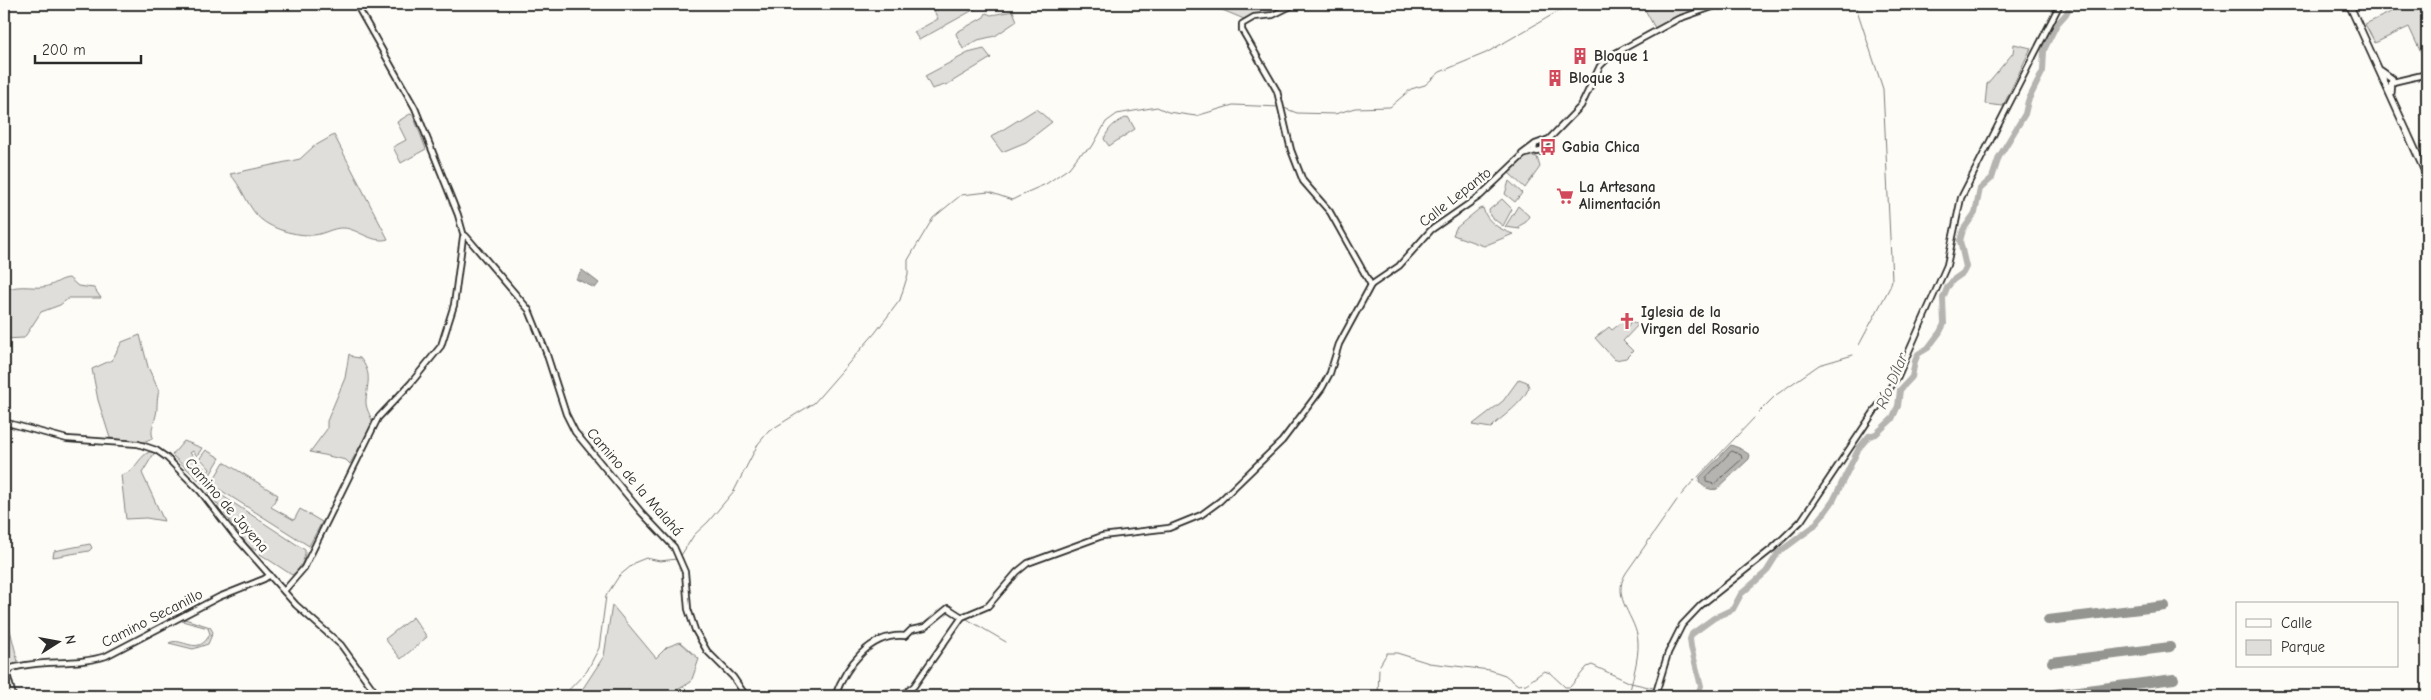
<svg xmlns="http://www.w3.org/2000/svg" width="2431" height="700" font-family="'Comic Neue',sans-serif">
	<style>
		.green { fill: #dfdeda; stroke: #858482 }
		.water { fill: #b5b4b1; stroke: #7e7d7b }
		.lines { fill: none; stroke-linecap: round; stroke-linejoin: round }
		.shore { stroke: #626261; stroke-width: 1 }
		.stream { stroke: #7e7d7b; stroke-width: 1 }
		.river { stroke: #b5b4b1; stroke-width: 6 }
		.taxiway { stroke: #949491; stroke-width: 10 }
		.minor-casing { stroke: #2b2b2b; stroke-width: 8 }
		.major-casing { stroke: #2b2b2b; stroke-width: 9 }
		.minor { stroke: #fdfcf7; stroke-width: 4.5 }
		.major { stroke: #fdfcf7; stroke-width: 5.5 }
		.labels { text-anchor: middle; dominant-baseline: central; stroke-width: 5; stroke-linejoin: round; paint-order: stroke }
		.poi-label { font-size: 15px; font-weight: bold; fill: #2b2b2b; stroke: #fdfcf7; text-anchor: start }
		.street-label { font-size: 15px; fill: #2b2b2b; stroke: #fdfcf7 }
		.water-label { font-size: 16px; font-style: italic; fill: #5b5b5a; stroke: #fdfcf7 }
	</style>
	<rect width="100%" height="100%" fill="#fdfcf7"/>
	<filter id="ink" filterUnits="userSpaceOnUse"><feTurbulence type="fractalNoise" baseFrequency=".02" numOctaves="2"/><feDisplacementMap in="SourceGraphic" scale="10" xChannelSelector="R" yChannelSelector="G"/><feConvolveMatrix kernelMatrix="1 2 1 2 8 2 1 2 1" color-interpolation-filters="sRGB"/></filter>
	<g filter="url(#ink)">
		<g class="green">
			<polygon points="947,4 984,4 919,40 914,32 938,19 934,11"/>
			<polygon points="1196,4 1290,4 1272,13 1256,14 1244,19 1220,9"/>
			<polygon points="1649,4 1714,4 1655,28 1643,6"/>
			<path d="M2398 4H2418C2430 29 2427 39 2427 66L2409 27 2375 43 2365 24 2400 8Z"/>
			<polygon points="1013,11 1017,21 995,36 978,40 963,49 956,34 957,32 984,17 986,13 991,15"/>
			<polygon points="2014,44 2031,48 2003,106 1985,104 1987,84 2013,53"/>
			<polygon points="984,49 991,58 948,84 932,89 925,76 968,53"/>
			<polygon points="1036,109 1052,122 1026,142 1002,152 991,137"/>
			<polygon points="410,114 413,115 426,149 401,163 393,147 406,140 397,122"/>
			<path d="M1128 117 1135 129 1109 146 1104 139C1109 127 1115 122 1128 117Z"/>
			<path d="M334 135 388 239C373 244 358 229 344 228 332 227 322 236 310 235 292 235 266 228 255 213 245 200 241 186 230 174L300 159 313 147Z"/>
			<polygon points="1528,155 1537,157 1540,167 1525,188 1509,173"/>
			<polygon points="1509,181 1522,193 1515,202 1505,194"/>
			<polygon points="1502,199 1512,209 1503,226 1490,216 1489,210"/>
			<polygon points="1518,206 1529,216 1526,222 1519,226 1520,229 1505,227"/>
			<path d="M1483 208C1486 222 1501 230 1513 234L1484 246 1453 235 1456 228 1479 209Z"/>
			<path d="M69 278 78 286 94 288 101 298H69L60 305 41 312 24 338 4 339V291C20 282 37 291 51 285 58 282 61 279 69 278Z"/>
			<polygon points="1631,321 1638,325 1623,341 1633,351 1626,358 1615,360 1595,338 1609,327 1612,330 1621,323 1628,326"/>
			<path d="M140 335 148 367 159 391C156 400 158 407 156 415 154 424 150 429 153 438L143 442 110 438 98 400 92 369 112 360 122 342Z"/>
			<path d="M349 354 353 357 360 358C373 374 367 383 366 400 365 408 371 416 373 423L350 464 346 460 310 452 327 429V421L345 378Z"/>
			<path d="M1519 379 1527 382 1529 387C1523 404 1503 415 1491 428L1472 425 1503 401Z"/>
			<polygon points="184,441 202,448 197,456 193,451 190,453 208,472 210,469 200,458 206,450 220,458 204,485 172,455"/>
			<path d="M149 452H155L142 473 164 521 146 518 126 519 121 475C136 472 137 458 149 452Z"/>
			<polygon points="224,462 278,495 271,507 294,520 300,509 322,522 309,546 211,484"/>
			<path d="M209 487 305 550C306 558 300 570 292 575L260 554 268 543 263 539 255 550 249 547 207 490Z"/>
			<polygon points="90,544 92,548 89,551 53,557 54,551"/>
			<polygon points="612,605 656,658 667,647 680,642 699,659 691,682 667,696 578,696 604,656"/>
			<polygon points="4,606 18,662 4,668"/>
			<polygon points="413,617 427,637 401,659 385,639"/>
			<path d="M185 619 210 627 213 632 208 644 193 649 169 643C182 636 198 658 210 634L208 628 182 621Z"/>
		</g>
		<g class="water">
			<polygon points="582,270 599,283 595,288 576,279"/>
			<path d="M1731 445 1739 448 1750 455 1749 459 1717 489C1711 491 1702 487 1699 481L1700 477Z"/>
		</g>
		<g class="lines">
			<polygon class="shore" points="1732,451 1741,455 1742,459 1714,484 1706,482 1706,478"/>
			<g class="stream">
				<polyline points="1855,4 1883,89 1887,173"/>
				<polyline points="1284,108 1297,113 1335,114 1355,108 1390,107 1411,89 1425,85 1440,72 1486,53 1566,7 1582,6 1586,4"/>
				<polyline points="1023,194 1046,184 1069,168 1079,155 1092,147 1106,122 1117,114 1157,107 1168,112 1196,116 1233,105 1280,107"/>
				<polyline points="1859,345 1890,287 1892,280 1887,175"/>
				<polyline points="1759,412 1776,395 1819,365 1853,355"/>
				<polyline points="1698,477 1754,418"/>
				<polyline points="1681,495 1695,479"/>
				<polyline points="680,557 694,535 708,522 734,491 758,444 769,431 814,403 875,333 900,300 908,274 908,260 933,218 961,195 989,192 1012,200 1020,196"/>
				<polyline points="967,619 1006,642"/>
				<polyline points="1380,665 1387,653 1397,653 1429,663 1490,670 1505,675 1518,685 1526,684 1544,671 1550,673 1565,687 1570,687 1587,667 1592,665 1631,683 1653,688"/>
				<polyline points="1660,690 1665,692"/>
				<polyline points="1671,693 1679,696"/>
				<polyline points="563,696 587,671 599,648 606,596 619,576 636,562 646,558 660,561 677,559"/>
				<polyline points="1378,696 1379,669"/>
				<path d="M1629 696C1632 679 1639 659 1638 642 1637 617 1610 598 1626 573L1677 500"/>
			</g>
			<polyline class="river" points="1691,696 1699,691 1701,686 1691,647 1690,639 1692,634 1714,618 1733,609 1741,594 1766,572 1778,553 1813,527 1823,515 1833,501 1859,448 1869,436 1876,434 1892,419 1898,406 1900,390 1912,377 1915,361 1918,354 1928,348 1940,332 1944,324 1943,298 1947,288 1953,280 1963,273 1966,267 1960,241 1963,230 1975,213 1980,189 1992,178 1999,157 2025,114 2028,101 2043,71 2044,50 2057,24 2066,14 2071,4"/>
			<g class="taxiway">
				<polyline points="2048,620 2165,606"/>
				<polyline points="2052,662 2170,647"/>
				<polyline points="2055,694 2174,679"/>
			</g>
			<g class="minor-casing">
				<g id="minor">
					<polyline points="356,4 415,108 458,215 463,233"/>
					<polyline points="1295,4 1273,15 1254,17 1242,24 1242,30 1277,91 1291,150 1303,181 1330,212 1371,285"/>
					<polyline points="2393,82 2427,74"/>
					<polyline points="1549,139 1535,144 1534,150 1537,152 1541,151 1549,139 1581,106 1600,66 1610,56 1678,19 1721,4"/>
					<polyline points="1522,154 1534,145"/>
					<polyline points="466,236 529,310 546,352 566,414 575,432 641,512 674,547 685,572 688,609 695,630 707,651 733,677 746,696"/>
					<polyline points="4,422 67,439 138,444 156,450 166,457 201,492 235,536 296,605 341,645 378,696"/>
					<polyline points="284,591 304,568 378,418 411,383 441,346 454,305 463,237"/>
					<path d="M13 696 7 674 12 668C42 659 75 666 106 656L219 597 264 579 270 575"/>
					<path d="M835 696C846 666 870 633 905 636L911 630 925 627 948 608 962 617"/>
					<polyline points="897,696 903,695 914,686 962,617 988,606 1017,572 1028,563 1102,536 1169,528 1201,515 1220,501 1282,441 1322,388 1330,373 1339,344 1371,285 1399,266 1431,230 1480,196 1523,155 1535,151"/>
					<polyline points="1655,696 1668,653 1682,625 1701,605 1773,548 1801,521 1898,376 1947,265 1961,198 2060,4"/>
				</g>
			</g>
			<g class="major-casing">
				<g id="major">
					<polyline points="2349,4 2427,176"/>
					<polyline points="2381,71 2392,79 2391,93"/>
				</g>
			</g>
			<use href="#minor" class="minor"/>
			<use href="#major" class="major"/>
		</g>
	</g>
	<defs>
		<g id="building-bare" transform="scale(1.35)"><path d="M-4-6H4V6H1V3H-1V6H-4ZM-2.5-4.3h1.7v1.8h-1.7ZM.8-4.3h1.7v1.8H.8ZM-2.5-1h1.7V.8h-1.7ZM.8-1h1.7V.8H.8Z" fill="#d1495b" stroke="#fdfcf7" stroke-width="2.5" paint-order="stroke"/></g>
		<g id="bus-bare" transform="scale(1.35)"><path d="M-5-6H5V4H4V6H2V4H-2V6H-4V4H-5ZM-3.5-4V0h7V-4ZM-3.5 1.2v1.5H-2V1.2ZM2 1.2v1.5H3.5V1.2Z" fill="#d1495b" stroke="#fdfcf7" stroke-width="2.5" paint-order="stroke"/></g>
		<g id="supermarket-bare" transform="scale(1.35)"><path d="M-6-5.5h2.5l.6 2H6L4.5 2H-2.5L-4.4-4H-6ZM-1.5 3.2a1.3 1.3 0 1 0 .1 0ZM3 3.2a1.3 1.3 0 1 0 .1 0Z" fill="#d1495b" stroke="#fdfcf7" stroke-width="2.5" paint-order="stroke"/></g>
		<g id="church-bare" transform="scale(1.35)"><path d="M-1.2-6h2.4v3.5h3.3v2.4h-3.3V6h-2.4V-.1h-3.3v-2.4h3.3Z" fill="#d1495b" stroke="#fdfcf7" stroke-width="2.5" paint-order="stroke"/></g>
	</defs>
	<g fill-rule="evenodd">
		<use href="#building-bare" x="1580" y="56"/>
		<use href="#building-bare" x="1555" y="78"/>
		<use href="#bus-bare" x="1548" y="147"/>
		<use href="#supermarket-bare" x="1565" y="196"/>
		<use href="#church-bare" x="1627" y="321"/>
	</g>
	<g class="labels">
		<g class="poi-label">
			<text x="1594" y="56">Bloque 1</text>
			<text x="1569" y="78">Bloque 3</text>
			<text x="1562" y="147">Gabia Chica</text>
			<text x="1579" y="187">La Artesana<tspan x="1579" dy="17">Alimentación</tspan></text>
			<text x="1641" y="312">Iglesia de la<tspan x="1641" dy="17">Virgen del Rosario</tspan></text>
		</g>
		<g class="street-label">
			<text transform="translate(1455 197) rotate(-38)">Calle Lepanto</text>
			<text transform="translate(635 482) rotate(49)">Camino de la Malahá</text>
			<text transform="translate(227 505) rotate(49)">Camino de Jayena</text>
			<text transform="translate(152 618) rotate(-27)">Camino Secanillo</text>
		</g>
		<g class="water-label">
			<text transform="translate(1892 381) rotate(-67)">Río Dílar</text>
		</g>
	</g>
	<rect width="2431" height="700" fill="none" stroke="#fdfcf7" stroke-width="20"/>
	<rect x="10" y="10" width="2411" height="680" fill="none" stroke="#2b2b2b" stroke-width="2" filter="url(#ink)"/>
	<rect x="2236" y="602" width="162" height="65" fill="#fdfcf7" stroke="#a9a8a5"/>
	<rect x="2246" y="619" width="25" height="8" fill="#fdfcf7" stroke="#a9a8a5"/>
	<text x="2281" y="628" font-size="15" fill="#2b2b2b">Calle</text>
	<rect x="2246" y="640" width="25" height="15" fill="#dfdeda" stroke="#a9a8a5"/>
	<text x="2281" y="652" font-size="15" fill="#2b2b2b">Parque</text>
	<g transform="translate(58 642) rotate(79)" stroke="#fdfcf7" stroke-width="4" paint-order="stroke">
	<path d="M0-4L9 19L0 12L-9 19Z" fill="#2b2b2b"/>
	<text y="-8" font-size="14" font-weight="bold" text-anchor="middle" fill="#2b2b2b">N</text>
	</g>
	<path d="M35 55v8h106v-8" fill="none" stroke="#2b2b2b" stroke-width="2.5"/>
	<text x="42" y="55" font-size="15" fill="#2b2b2b" stroke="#fdfcf7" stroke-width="4" paint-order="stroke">200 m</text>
</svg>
